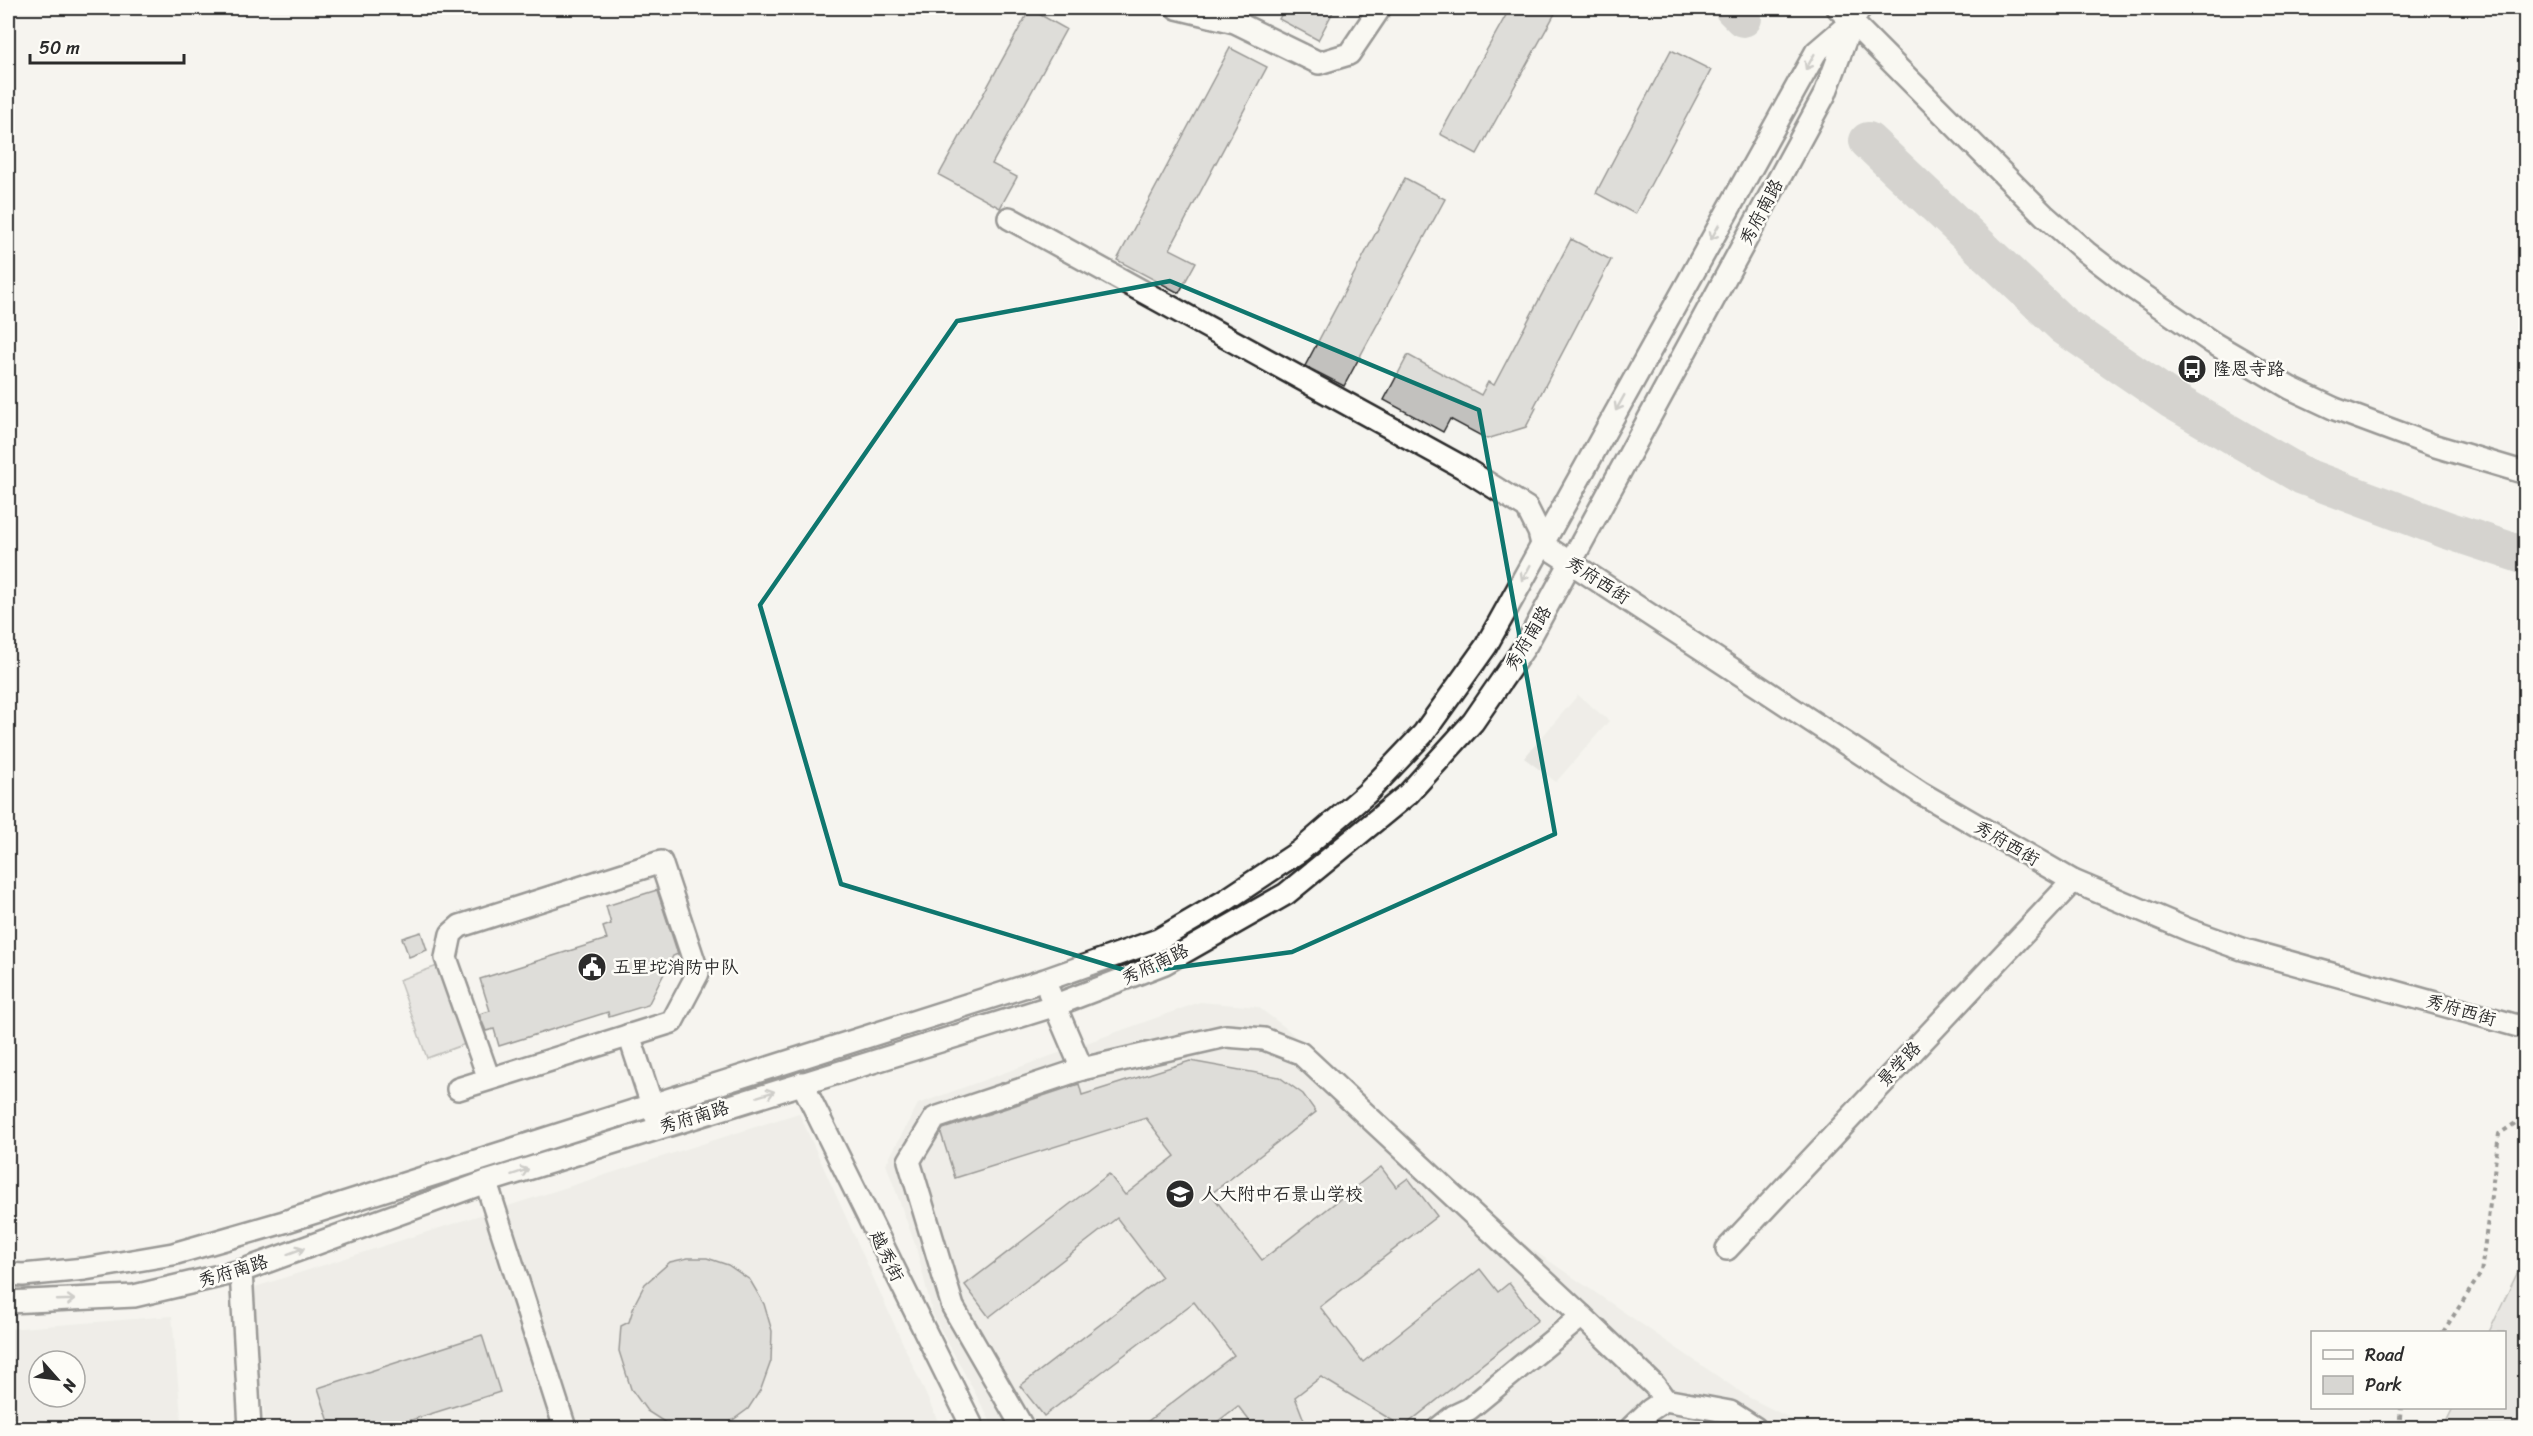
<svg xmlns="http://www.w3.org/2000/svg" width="2533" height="1436" font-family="Sriracha,'LXGW WenKai TC',sans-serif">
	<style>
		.built { fill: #e6e5e0; fill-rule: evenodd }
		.green { fill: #d7d6d2; stroke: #81807e; stroke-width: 1.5 }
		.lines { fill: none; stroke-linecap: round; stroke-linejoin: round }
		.river { stroke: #adaca9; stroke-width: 38 }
		.building { fill: #c2c1be; stroke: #2b2b2b; stroke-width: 1.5 }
		.minor-casing { stroke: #2b2b2b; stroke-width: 26 }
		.path { stroke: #2b2b2b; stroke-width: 4; stroke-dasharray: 4.5 4.5; stroke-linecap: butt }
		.minor { stroke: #fdfcf7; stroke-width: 21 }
		.oneway { stroke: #9e9e9b }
		.marked { fill: none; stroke: #0f766e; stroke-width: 4.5; stroke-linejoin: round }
		.labels { text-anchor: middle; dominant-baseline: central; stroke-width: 5; stroke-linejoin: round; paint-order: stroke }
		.street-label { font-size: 18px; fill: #2b2b2b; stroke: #fdfcf7 }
		.poi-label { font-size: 18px; fill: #2b2b2b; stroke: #fdfcf7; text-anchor: start }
	</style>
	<rect width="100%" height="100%" fill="#f5f4ef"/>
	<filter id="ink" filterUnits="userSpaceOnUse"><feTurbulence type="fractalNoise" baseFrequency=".0167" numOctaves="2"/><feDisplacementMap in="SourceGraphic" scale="12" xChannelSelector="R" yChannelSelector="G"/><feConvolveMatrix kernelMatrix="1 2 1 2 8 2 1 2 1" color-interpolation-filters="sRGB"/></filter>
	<g filter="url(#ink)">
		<g class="built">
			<polygon points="1578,695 1609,721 1556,782 1524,758"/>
			<polygon points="1200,1002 1258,1007 1286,1028 1495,1224 1748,1397 1810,1428 994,1428 933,1315 916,1247 886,1164 918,1104"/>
			<polygon points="799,1113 941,1428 266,1428 249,1289"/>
			<path d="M172 1316 182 1428H8V1329ZM39 1361H75V1397H39Z"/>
		</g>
		<g class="green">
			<polygon points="440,965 468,1043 427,1058 399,980"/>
			<polygon points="2525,1257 2526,1420 2522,1428 2443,1428 2453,1408 2504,1408 2504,1332 2489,1332"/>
		</g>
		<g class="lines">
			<g class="river">
				<polyline points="1733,8 1743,18"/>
				<polyline points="1868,141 2064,326 2172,400 2303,476 2447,530 2526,556"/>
			</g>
		</g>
		<g class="building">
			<polygon points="1285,8 1335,8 1318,40 1279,19"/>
			<polygon points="1510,8 1558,8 1477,154 1440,134"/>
			<polygon points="1030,9 1066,29 992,164 1017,177 1000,208 939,175"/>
			<polygon points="1230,48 1267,67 1170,249 1196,262 1179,293 1117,260"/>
			<polygon points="1671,50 1711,70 1635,214 1596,193"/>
			<polygon points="1405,178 1445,199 1344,386 1305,366"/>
			<polygon points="1571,239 1611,260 1534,407 1536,408 1526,427 1487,439 1450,419 1443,432 1384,400 1408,355 1481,395 1488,382 1494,385"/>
			<polygon points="657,890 678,954 673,956 648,1005 609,1017 608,1012 499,1046 494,1029 486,1031 479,1014 490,1011 480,979 607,939 603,927 611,924 606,906"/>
			<polygon points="421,932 427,950 409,957 402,938"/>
			<polygon points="1190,1061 1279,1077 1303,1094 1316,1112 1211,1194 1262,1260 1381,1167 1396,1187 1408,1178 1437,1216 1320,1307 1363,1362 1480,1269 1498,1292 1509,1283 1538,1320 1403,1427 1321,1377 1295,1397 1307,1428 1255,1428 1238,1406 1209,1428 1139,1428 1234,1355 1194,1302 1044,1416 1020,1386 1162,1277 1117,1218 989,1317 965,1285 1109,1174 1125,1195 1175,1156 1146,1118 955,1178 941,1133 943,1129 1079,1084 1082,1095"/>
			<polygon points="688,1258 707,1258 728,1265 750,1280 764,1304 772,1331 771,1361 761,1389 748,1409 726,1425 708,1428 684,1428 669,1425 647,1411 631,1389 619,1351 621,1326 629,1322 635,1303 645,1284 670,1262"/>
			<polygon points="482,1335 500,1392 386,1428 331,1428 318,1388"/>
		</g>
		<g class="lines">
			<g class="minor-casing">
				<g id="minor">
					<polyline points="1177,8 1235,22 1319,63 1349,54 1380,8"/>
					<polyline points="1838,8 2044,215 2086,252 2130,286 2213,343 2290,388 2335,409 2432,445 2526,473"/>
					<polyline points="1009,218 1462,467 1527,508 1539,532 1542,544 1921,793 2073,881 2189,930 2242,949 2518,1026 2526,1026"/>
					<polyline points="1049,992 1082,1069"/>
					<polyline points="629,1035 656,1117"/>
					<polyline points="802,1083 973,1428"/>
					<path d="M458 1089C529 1067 600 1044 672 1022L698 973 661 862 460 926 451 934 446 958 489 1079"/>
					<polyline points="486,1182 565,1428"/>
					<polyline points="1727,1249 2073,881"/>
					<polyline points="241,1271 250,1428"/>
					<polyline points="8,1274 23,1275 85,1269 173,1254 284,1222 1045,980 1158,940 1223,902 1300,851 1367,793 1423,734 1486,646 1816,52 1851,22"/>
					<polyline points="8,1302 134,1296 241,1271 486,1182 1053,1006 1165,963 1286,894 1408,794 1473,722 1526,645 1825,94 1852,22 1860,8"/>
					<polyline points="1023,1428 953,1307 909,1161 935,1118 1082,1069 1226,1036 1264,1039 1300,1053 1582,1316 1655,1386 1665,1400 1730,1412 1755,1428"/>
					<polyline points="1439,1428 1454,1416 1469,1409 1582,1316"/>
					<polyline points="1631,1428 1650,1410 1665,1400"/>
				</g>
			</g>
			<g class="path">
				<polyline points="2443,1332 2481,1273 2499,1134 2526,1116"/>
				<polyline points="2399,1428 2401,1408"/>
			</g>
			<use href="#minor" class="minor"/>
		</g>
		<defs><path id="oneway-shaft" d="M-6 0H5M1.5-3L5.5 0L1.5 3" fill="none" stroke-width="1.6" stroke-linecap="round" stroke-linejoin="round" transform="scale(1.5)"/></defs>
		<g class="oneway">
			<use href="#oneway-shaft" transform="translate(1810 62) rotate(119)"/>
			<use href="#oneway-shaft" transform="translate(1715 232) rotate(119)"/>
			<use href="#oneway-shaft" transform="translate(1620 403) rotate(119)"/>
			<use href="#oneway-shaft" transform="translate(1526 573) rotate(119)"/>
			<use href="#oneway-shaft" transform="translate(766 1094) rotate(-17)"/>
			<use href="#oneway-shaft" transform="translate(520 1172) rotate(-18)"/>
			<use href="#oneway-shaft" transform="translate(296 1251) rotate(-20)"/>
			<use href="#oneway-shaft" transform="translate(66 1300) rotate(-2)"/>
		</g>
	</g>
	<path d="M0 0H2533V1436H0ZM1170 281 1479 410 1555 834 1292 952 1134 973 841 884 760 605 957 321Z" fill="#f5f4ef" fill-opacity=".55" fill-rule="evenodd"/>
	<path class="marked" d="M1170 281 1479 410 1555 834 1292 952 1134 973 841 884 760 605 957 321Z"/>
	<defs>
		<g id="bus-disc" transform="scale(1.5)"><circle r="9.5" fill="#2b2b2b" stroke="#fdfcf7"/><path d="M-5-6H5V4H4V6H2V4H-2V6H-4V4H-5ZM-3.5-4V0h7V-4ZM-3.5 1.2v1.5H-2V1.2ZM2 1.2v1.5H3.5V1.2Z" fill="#fff"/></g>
		<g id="civic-disc" transform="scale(1.5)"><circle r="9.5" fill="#2b2b2b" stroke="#fdfcf7"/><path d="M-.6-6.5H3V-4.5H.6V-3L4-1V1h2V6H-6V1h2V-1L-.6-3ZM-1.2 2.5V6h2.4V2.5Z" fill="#fff"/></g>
		<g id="school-disc" transform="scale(1.5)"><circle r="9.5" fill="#2b2b2b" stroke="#fdfcf7"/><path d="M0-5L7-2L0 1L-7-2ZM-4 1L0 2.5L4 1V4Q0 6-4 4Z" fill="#fff"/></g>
	</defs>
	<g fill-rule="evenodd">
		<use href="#bus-disc" x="2192" y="369"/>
		<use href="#civic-disc" x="592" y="967"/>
		<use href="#school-disc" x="1180" y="1194"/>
	</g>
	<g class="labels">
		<g class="street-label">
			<text transform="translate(1761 212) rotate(-62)">秀府南路</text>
			<text transform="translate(1598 580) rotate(33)">秀府西街</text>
			<text transform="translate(1528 638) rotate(-59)">秀府南路</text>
			<text transform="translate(2007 843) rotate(30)">秀府西街</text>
			<text transform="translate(1155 964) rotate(-25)">秀府南路</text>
			<text transform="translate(2461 1010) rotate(16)">秀府西街</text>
			<text transform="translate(1899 1064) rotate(-47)">景学路</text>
			<text transform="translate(694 1117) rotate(-17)">秀府南路</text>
			<text transform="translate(887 1256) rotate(64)">越秀街</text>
			<text transform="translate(233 1271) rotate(-17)">秀府南路</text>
		</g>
		<g class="poi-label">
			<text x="2213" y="369">隆恩寺路</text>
			<text x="613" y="967">五里坨消防中队</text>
			<text x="1201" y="1194">人大附中石景山学校</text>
		</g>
	</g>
	<rect width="2533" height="1436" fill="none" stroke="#fdfcf7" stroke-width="30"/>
	<rect x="15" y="15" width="2503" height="1406" fill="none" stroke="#2b2b2b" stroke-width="2" filter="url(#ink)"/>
	<rect x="2311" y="1331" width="195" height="78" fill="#fdfcf7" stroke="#a9a8a5" stroke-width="1.5"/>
	<rect x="2323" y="1350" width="30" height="9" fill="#fdfcf7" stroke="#a9a8a5" stroke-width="1.5"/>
	<text x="2365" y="1361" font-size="18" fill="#2b2b2b">Road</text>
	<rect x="2323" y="1376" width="30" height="18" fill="#d7d6d2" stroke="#a9a8a5" stroke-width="1.5"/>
	<text x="2365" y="1391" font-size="18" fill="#2b2b2b">Park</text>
	<g transform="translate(57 1379) rotate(118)"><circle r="28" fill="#fdfcf7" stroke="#a9a8a5" stroke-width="1.5"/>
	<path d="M0-4.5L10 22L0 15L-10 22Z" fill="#2b2b2b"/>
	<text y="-9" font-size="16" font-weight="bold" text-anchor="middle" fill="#2b2b2b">N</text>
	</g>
	<path d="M30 54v9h154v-9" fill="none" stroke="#2b2b2b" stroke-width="3"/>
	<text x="39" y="54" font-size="18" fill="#2b2b2b" stroke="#fdfcf7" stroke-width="4.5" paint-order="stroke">50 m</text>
</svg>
